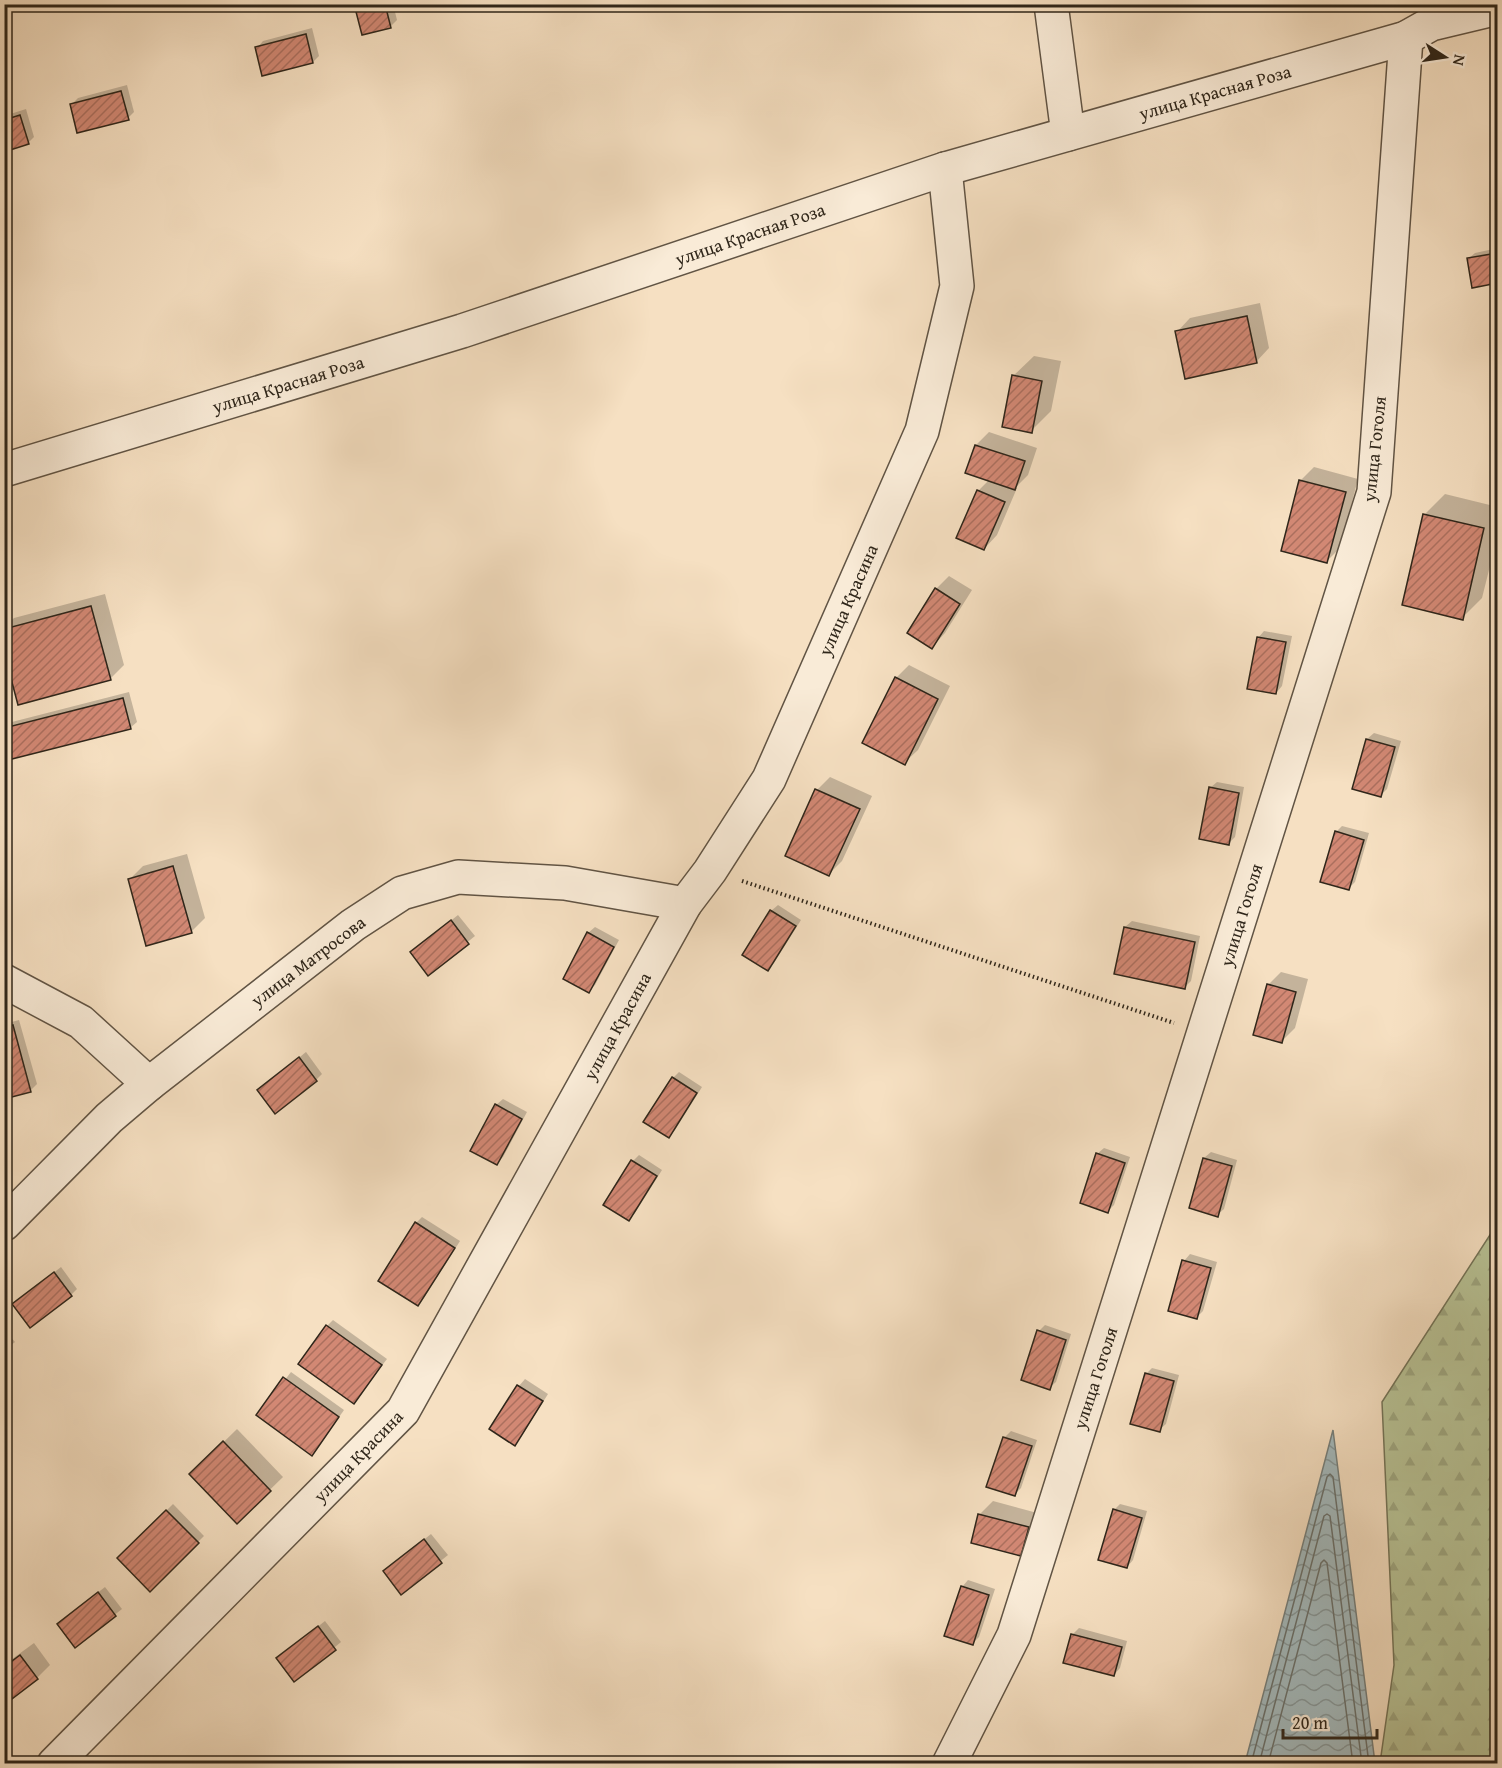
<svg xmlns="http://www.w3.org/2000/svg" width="1502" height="1768" font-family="'Gentium Book Plus',serif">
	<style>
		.forest { fill: url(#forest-firs); stroke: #747458; stroke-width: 1.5 }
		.water { fill: url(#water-waves); stroke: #757f7c; stroke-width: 1.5 }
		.shadow { fill: #0003 }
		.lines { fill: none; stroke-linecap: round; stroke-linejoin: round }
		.shore { stroke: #69706c; stroke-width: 1.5 }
		.building { fill: url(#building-hatch); stroke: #2f261a; stroke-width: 1.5 }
		.street-casing { stroke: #615444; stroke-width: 36 }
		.path { stroke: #2f261a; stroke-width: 4; stroke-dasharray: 1.5 3; stroke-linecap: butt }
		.street { stroke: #f9ebd7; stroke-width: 33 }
		.labels { text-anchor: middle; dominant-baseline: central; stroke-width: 6; stroke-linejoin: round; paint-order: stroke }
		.street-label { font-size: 18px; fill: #2f261a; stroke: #f9ebd7 }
	</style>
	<defs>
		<pattern id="forest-firs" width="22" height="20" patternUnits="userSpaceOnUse" patternTransform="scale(1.5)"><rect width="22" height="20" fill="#b8c396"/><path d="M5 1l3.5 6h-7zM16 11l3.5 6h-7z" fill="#9ea781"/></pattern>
		<pattern id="water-waves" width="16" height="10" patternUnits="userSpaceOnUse" patternTransform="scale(1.5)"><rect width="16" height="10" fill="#a3babe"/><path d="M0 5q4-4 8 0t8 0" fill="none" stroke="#85979a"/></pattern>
		<pattern id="building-hatch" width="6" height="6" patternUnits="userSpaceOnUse" patternTransform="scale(1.5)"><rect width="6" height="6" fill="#d28874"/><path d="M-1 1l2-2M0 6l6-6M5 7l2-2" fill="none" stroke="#ab6f5e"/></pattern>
	</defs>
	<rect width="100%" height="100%" fill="#f6e0c2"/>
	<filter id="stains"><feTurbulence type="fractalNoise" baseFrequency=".00333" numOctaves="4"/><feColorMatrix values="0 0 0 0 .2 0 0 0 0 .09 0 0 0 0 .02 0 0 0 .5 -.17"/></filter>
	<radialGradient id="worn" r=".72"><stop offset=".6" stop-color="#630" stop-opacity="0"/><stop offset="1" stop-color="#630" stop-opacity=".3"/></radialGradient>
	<polygon class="forest" points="1497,1224 1497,1763 1380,1763 1394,1665 1382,1402"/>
	<polygon class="water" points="1333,1430 1375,1763 1245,1763"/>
	<g class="shadow">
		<polygon points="356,4 393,4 397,20 390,27"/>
		<polygon points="312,28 319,56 313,62 257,48 263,41"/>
		<polygon points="127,85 134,112 128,118 72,104 78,98"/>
		<polygon points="26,109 34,137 28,143 4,150 4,116"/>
		<polygon points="1498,248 1498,282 1468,259 1475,253"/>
		<polygon points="1260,303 1269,348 1256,362 1177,332 1190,318"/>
		<polygon points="1034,356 1061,361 1051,411 1031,431 1013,376"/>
		<polygon points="989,432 1037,448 1028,475 1015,488 1017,488 997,535 984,549 978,491 989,480 976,445"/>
		<polygon points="1314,467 1358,479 1340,548 1327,561 1300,481"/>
		<polygon points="1445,494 1498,507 1498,534 1482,598 1462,618 1404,604 1425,514"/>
		<polygon points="949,576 972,590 945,633 932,647 936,589"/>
		<polygon points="105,594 124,665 110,679 4,647 4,627 14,618"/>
		<polygon points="1264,631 1292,636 1282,686 1276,693 1258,638"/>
		<polygon points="909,665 950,686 918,750 904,763 896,678"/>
		<polygon points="129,692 137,722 130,728 4,759 4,724"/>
		<polygon points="1374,733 1401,741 1387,789 1380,796 1354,788 1367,739"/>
		<polygon points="830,777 872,796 842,861 829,874 817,790"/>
		<polygon points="1217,782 1244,787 1235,837 1229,843 1210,788"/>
		<polygon points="1342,826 1369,833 1355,882 1349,888 1336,832"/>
		<polygon points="187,854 205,918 191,932 129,880 143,866"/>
		<polygon points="778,905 801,920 774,963 767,969 744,954 771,911"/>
		<polygon points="458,915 475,936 428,974 412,952"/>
		<polygon points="1132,921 1200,936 1191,981 1184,988 1125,927"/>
		<polygon points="595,927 619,940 595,985 589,991 588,933"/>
		<polygon points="1281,972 1308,979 1295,1028 1281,1042 1268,985"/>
		<polygon points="19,1020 37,1084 30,1091 4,1098 4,1024"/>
		<polygon points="306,1052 322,1074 316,1080 259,1090"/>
		<polygon points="679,1072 702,1087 675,1130 669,1136 673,1078"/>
		<polygon points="503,1099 527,1112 503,1157 497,1163 496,1105"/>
		<polygon points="1104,1148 1130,1157 1114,1205 1108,1211 1097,1154"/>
		<polygon points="1211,1152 1237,1160 1224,1209 1217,1215 1204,1158"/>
		<polygon points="639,1155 662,1170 635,1213 629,1219 633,1161"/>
		<polygon points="422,1217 460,1241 424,1298 418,1304 416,1223"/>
		<polygon points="1190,1254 1217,1262 1203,1311 1197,1317 1184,1261"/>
		<polygon points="61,1267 77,1289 71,1295 14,1304"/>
		<polygon points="333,1320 387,1359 354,1402 327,1326"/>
		<polygon points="1045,1325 1071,1334 1056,1382 1049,1388 1039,1331"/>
		<polygon points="4,1329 15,1342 4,1351"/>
		<polygon points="1152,1368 1179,1375 1166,1424 1159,1430 1146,1374"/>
		<polygon points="291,1372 344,1410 318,1447 258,1415"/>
		<polygon points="525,1379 548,1394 521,1437 515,1444 491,1429 519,1386"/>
		<polygon points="237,1429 283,1477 237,1522 191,1474"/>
		<polygon points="1011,1431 1037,1440 1021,1488 1015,1494 1004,1438"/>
		<polygon points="993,1501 1041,1514 1034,1541 1021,1555 979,1515"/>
		<polygon points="173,1504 204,1536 150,1590 119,1558"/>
		<polygon points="1120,1504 1147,1511 1133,1560 1127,1567 1114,1510"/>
		<polygon points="431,1534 448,1555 401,1593 385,1571"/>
		<polygon points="968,1580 995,1589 979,1637 972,1644 962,1587"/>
		<polygon points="105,1587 122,1609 75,1646 65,1618"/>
		<polygon points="325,1621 341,1642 295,1680 278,1658"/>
		<polygon points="1079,1628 1127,1641 1120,1668 1114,1675 1072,1635"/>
		<polygon points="34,1643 50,1665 37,1678 4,1703 4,1665"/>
		<polygon points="874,1757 895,1764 868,1764"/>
	</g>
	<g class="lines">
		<g class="shore">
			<polyline points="1251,1764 1327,1477 1330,1474 1333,1477 1369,1764"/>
			<polyline points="1259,1764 1324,1516 1327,1514 1330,1516 1362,1764"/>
			<polyline points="1268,1764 1321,1563 1324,1560 1327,1563 1353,1764"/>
		</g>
	</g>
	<g class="building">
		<polygon points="354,4 385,4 391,28 362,35"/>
		<polygon points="487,4 508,4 488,10"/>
		<polygon points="306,34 313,63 262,76 255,47"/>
		<polygon points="121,91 129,120 77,133 70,104"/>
		<polygon points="20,115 29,144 4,152 4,120"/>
		<polygon points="1498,253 1498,283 1472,288 1467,258"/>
		<polygon points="1247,316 1257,363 1185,379 1175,331"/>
		<polygon points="1012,375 1042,381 1032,433 1002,427"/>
		<polygon points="975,445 1025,461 1015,490 965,473"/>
		<polygon points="1299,480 1346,492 1327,563 1281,551"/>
		<polygon points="977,490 1005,502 984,550 956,538"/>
		<polygon points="1423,514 1484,528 1463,620 1402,605"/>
		<polygon points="935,588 960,604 932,649 907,633"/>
		<polygon points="91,606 111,680 18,705 4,652 4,629"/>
		<polygon points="1257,637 1286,642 1276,694 1247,689"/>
		<polygon points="895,677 938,699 905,765 862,743"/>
		<polygon points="123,698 131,729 4,761 4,728"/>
		<polygon points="1366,739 1395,747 1381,797 1352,789"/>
		<polygon points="1209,787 1239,793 1229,845 1199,839"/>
		<polygon points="815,789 860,809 829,876 785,856"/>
		<polygon points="1335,831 1364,840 1349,890 1320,882"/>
		<polygon points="173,866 192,933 146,946 128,879"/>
		<polygon points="770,910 796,926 768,971 742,955"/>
		<polygon points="451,920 469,944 428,976 410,952"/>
		<polygon points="1124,927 1195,942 1185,989 1114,974"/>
		<polygon points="587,932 614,947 589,993 563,979"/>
		<polygon points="1267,984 1296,992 1282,1043 1253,1035"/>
		<polygon points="13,1025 31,1092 4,1099 4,1027"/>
		<polygon points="299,1057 317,1081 275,1114 257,1090"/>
		<polygon points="672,1077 697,1093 669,1138 643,1122"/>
		<polygon points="495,1104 522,1119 497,1165 470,1151"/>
		<polygon points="1096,1153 1125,1163 1108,1213 1080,1203"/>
		<polygon points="1203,1158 1232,1166 1218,1217 1189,1208"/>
		<polygon points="631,1160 657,1176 629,1221 603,1205"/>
		<polygon points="415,1222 455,1248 418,1306 378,1281"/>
		<polygon points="1182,1260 1211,1268 1197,1319 1168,1311"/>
		<polygon points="54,1272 72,1296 30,1328 12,1304"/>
		<polygon points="326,1325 382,1365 354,1404 298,1364"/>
		<polygon points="1037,1330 1066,1340 1050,1390 1021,1380"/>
		<polygon points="1145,1373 1174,1381 1160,1432 1130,1424"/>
		<polygon points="283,1377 339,1417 312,1456 256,1415"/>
		<polygon points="517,1385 543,1401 515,1446 489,1429"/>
		<polygon points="1003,1437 1032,1446 1015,1496 986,1487"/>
		<polygon points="223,1441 271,1491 237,1524 189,1474"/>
		<polygon points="1113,1509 1142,1518 1127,1568 1098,1560"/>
		<polygon points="166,1510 199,1543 150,1592 117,1558"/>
		<polygon points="978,1514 1029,1527 1021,1556 971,1543"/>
		<polygon points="424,1539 442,1563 401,1595 383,1571"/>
		<polygon points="961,1586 989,1595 973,1645 944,1636"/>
		<polygon points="98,1592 116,1616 75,1648 57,1624"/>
		<polygon points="318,1626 336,1650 294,1682 276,1658"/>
		<polygon points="1071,1634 1122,1647 1114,1676 1063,1663"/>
		<polygon points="20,1655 38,1679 4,1705 4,1667"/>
	</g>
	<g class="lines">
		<g class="street-casing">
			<g id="street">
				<polyline points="1051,4 1068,134"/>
				<polyline points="4,470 462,331 945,169 1406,38 1431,24 1498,8"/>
				<polyline points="4,981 81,1022 149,1084"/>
				<polyline points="4,1224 109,1118 149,1084 353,925 402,893 458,877 565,883 685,904"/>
				<polyline points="54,1764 403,1411 685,904 710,871 769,779 922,431 957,286 945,169"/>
				<polyline points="949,1764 1014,1635 1374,492 1406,38"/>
			</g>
		</g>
		<polyline class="path" points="742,881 1174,1023"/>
		<use href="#street" class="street"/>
	</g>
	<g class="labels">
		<g class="street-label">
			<text transform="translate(1215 92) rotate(-16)">улица Красная Роза</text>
			<text transform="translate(750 234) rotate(-19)">улица Красная Роза</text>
			<text transform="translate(288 384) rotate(-17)">улица Красная Роза</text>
			<text transform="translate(1374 449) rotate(-84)">улица Гоголя</text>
			<text transform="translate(848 600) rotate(-66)">улица Красина</text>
			<text transform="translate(1241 915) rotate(-73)">улица Гоголя</text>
			<text transform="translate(308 961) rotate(-37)">улица Матросова</text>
			<text transform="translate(617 1026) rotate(-61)">улица Красина</text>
			<text transform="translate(1095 1378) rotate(-72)">улица Гоголя</text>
			<text transform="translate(358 1456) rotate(-46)">улица Красина</text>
		</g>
	</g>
	<rect width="1502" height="1768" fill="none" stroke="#f6e0c2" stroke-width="24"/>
	<rect x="6" y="6" width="1490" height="1756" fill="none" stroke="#2f261a" stroke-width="3"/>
	<rect x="12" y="12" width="1478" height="1744" fill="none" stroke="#2f261a" stroke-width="1.5"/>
	<g transform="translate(1445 57) rotate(102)" stroke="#f9ebd7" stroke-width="4.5" paint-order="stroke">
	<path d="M0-4.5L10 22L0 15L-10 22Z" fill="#2f261a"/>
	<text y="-9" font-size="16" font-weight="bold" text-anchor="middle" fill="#2f261a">N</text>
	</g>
	<path d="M1283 1729v9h94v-9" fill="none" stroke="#2f261a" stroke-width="3"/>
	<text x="1292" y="1729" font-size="18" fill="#2f261a" stroke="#f9ebd7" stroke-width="4.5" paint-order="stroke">20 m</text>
	<rect width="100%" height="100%" filter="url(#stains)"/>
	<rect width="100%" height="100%" fill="url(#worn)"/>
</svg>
